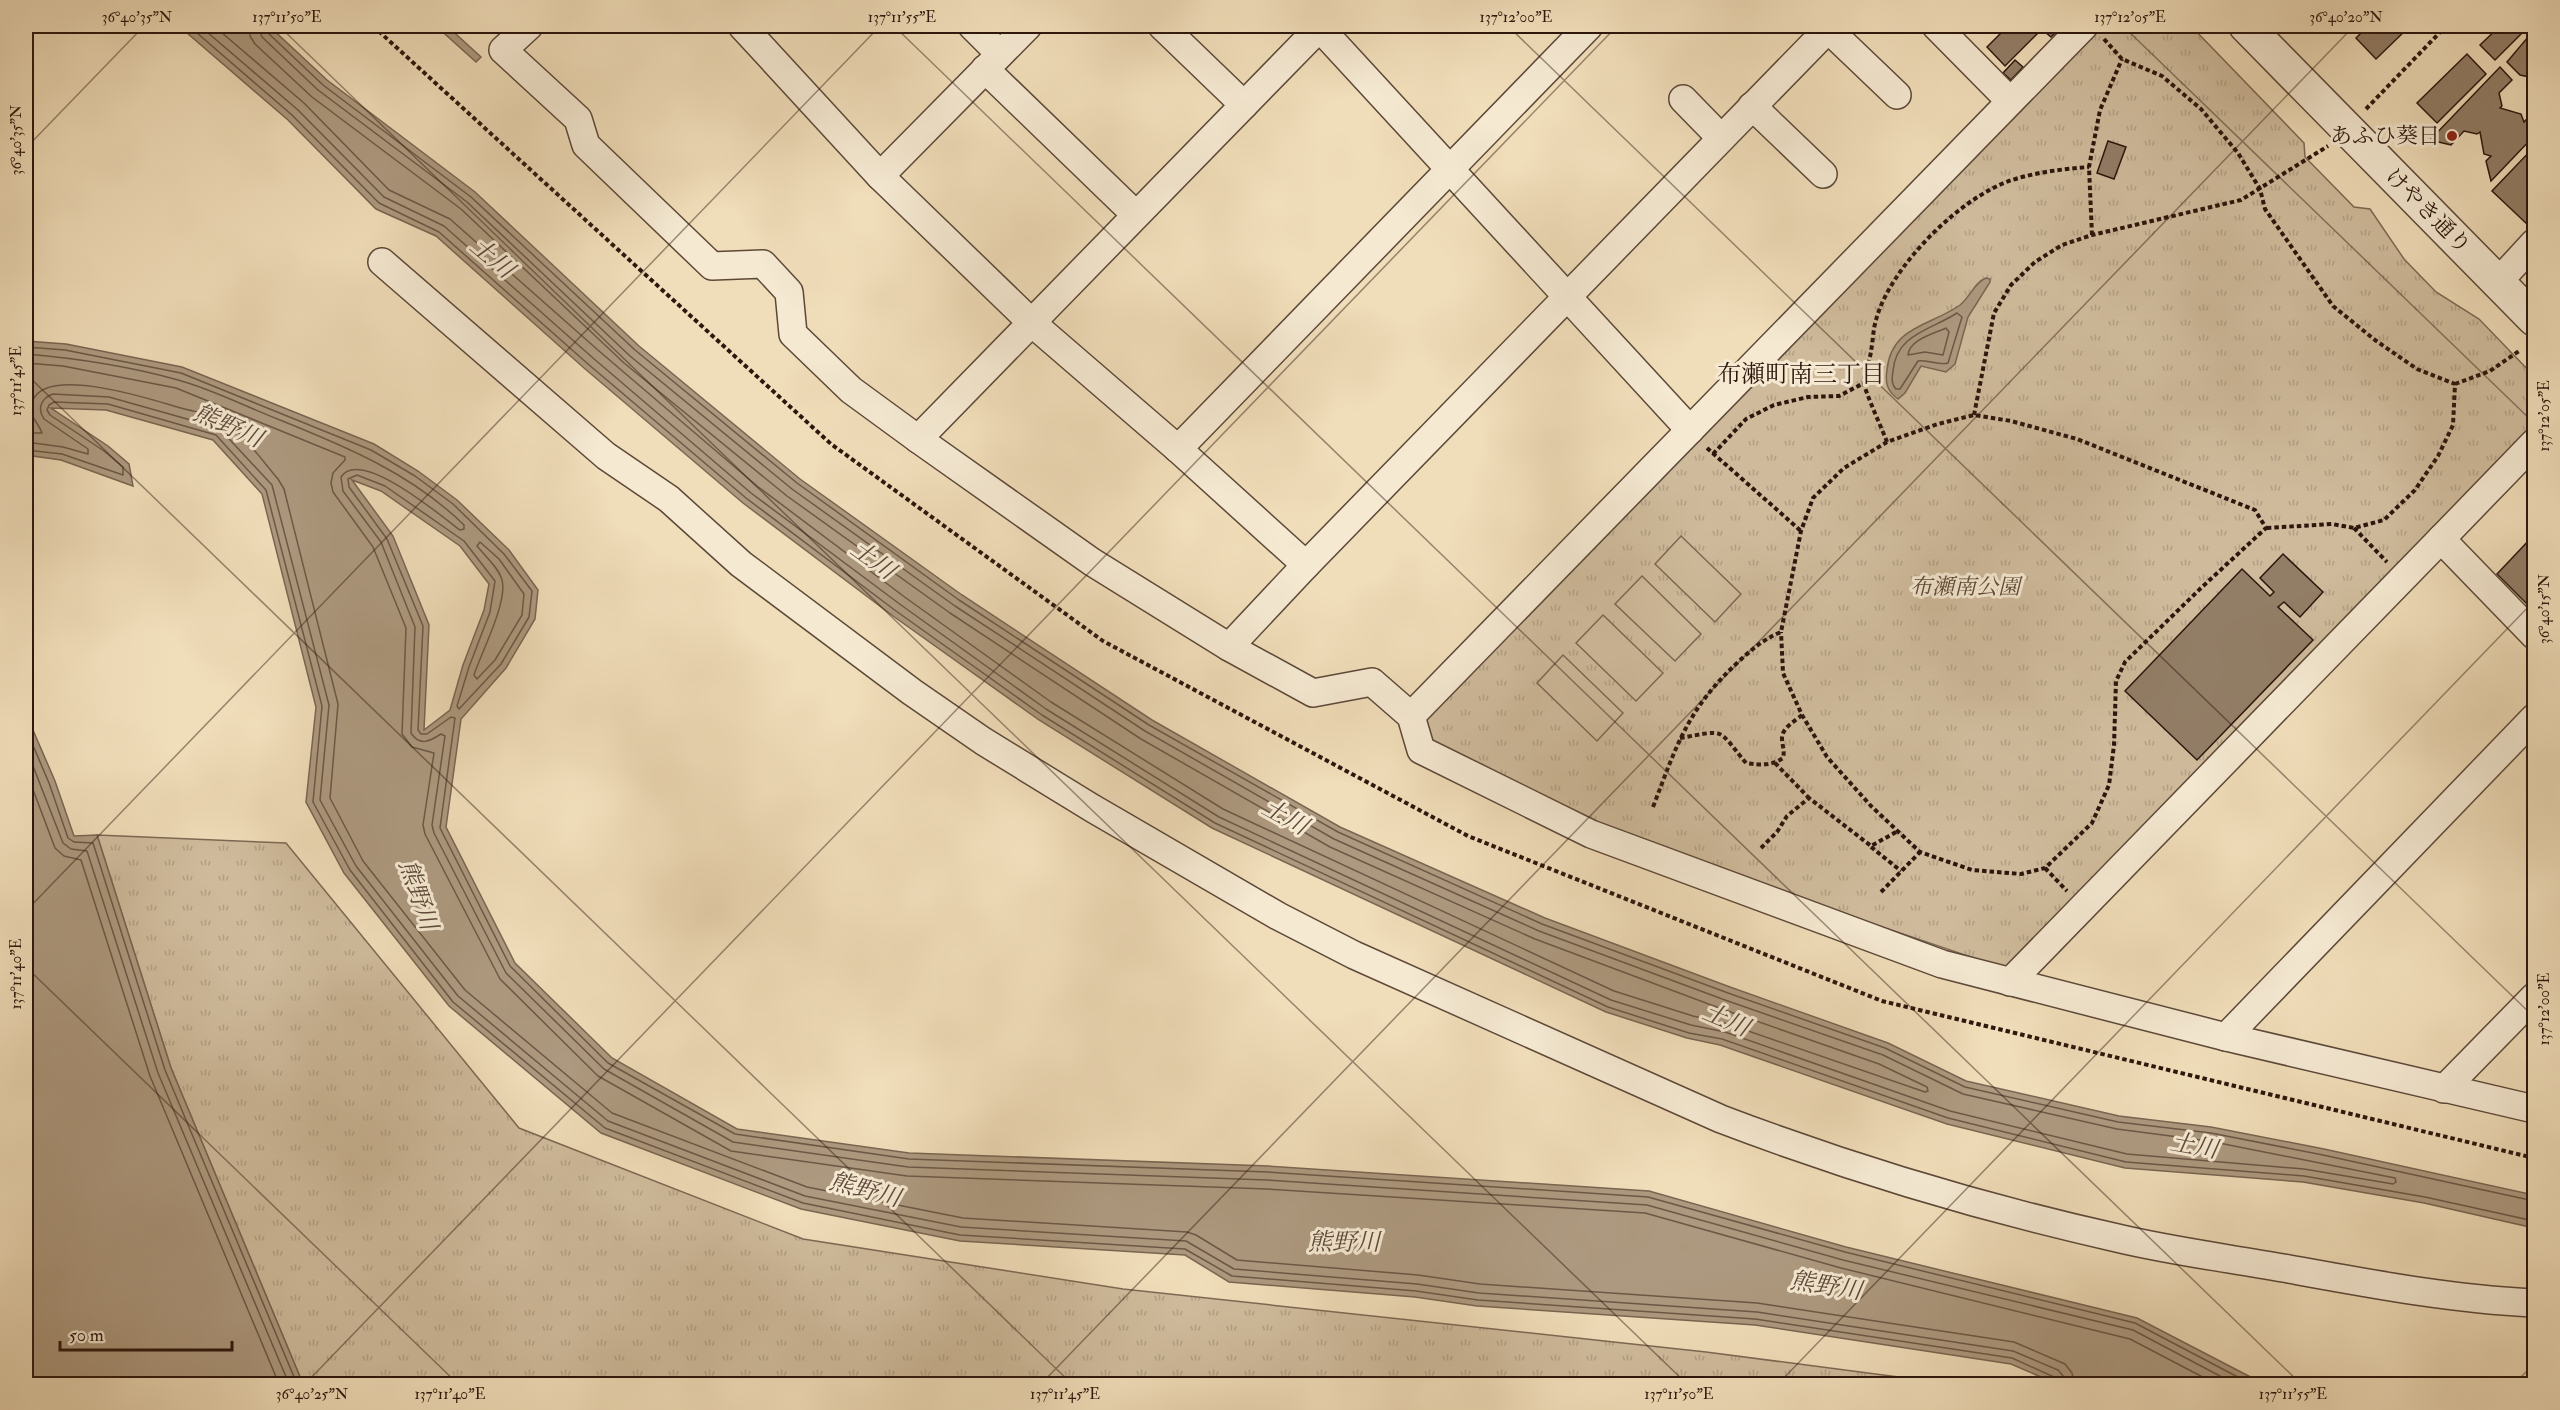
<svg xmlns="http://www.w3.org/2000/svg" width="2560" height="1410" font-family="'IM FELL Double Pica','Noto Serif JP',serif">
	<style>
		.grass { fill: url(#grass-tufts); stroke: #7e6854; stroke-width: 1.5 }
		.pitch { fill: #cfbb9c; stroke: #7e6854; stroke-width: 1.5 }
		.water { fill: #ad997f; stroke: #796551; stroke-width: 1.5; fill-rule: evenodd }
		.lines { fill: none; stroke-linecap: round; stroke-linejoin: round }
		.shore { stroke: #6c5846; stroke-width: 1.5 }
		.building { fill: #927d66; stroke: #2c160d; stroke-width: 1.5 }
		.minor-casing { stroke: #5d4838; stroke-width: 30 }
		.tertiary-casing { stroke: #5d4838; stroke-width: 36 }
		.path { stroke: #2c160d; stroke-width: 4; stroke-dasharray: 4.5 3; stroke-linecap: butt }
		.minor { stroke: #f5e9d2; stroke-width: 27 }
		.tertiary { stroke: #f5e9d2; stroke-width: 33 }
		.ticks { fill: none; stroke: #2c160d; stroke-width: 1.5; stroke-opacity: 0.45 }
		.poi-dot { fill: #8f2418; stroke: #f5e9d2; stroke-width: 2 }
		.labels { text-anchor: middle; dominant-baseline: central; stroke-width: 6; stroke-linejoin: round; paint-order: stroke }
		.poi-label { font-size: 22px; fill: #2c160d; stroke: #f5e9d2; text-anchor: end }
		.street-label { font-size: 22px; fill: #2c160d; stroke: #f5e9d2 }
		.park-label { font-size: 22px; font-style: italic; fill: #5d4838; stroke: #f5e9d2 }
		.water-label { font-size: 24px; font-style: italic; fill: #604a3b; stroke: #f5e9d2 }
		.neighbourhood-label { font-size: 24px; fill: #2c160d; stroke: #f5e9d2 }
		.neatline { fill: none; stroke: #2c160d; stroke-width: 2 }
		.ticks-label { font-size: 15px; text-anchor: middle; fill: #2c160d }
	</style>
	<defs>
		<pattern id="grass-tufts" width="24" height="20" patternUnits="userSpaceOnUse" patternTransform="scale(1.5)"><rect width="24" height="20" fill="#cfbb9c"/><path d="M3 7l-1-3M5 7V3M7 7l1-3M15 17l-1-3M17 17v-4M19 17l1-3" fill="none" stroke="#b2a085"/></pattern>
	</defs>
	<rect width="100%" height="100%" fill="#f0ddb9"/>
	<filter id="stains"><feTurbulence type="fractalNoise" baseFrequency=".00333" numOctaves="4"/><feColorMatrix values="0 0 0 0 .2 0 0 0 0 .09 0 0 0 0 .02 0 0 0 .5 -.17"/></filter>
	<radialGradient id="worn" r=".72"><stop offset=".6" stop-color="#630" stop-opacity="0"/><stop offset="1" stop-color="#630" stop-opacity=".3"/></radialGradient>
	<g class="grass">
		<polygon points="2099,26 2191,26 2304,143 2305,157 2354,207 2370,209 2404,259 2436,292 2479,319 2534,376 2534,428 2006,969 1712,869 1549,803 1428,745 1424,715"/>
		<polygon points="97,835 286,843 519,1128 803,1239 1123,1289 1706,1352 1952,1384 303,1384 171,1068"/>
	</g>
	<g class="pitch">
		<polygon points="1681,536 1741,594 1715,622 1655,564"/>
		<polygon points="1642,576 1701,634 1675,661 1615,604"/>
		<polygon points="1603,615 1663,673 1636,701 1576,643"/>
		<polygon points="1563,655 1623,713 1597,741 1537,683"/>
	</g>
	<g class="water">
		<polygon points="179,26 269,26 327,80 475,192 639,346 800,479 962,595 1152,720 1340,827 1545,918 1730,987 1888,1043 1966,1081 2119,1116 2211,1127 2324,1149 2534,1195 2534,1228 2424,1203 2303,1182 2125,1168 1947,1124 1720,1045 1687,1038 1606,1012 1212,828 1039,720 893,616 743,503 584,368 436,236 376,209 288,120"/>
		<polygon points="436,26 447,26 481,57 476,62"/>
		<path d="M1986 278 1990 279V282L1968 317 1955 364 1946 372 1921 366 1905 393 1898 399C1887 391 1885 383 1887 370 1891 326 1931 326 1960 305 1970 297 1975 282 1986 278Z"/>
		<path d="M26 341 66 344 182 367 374 444 418 471 457 500 509 550 538 590 535 619 506 668 461 719 446 827 515 963 612 1058 737 1129 909 1153 1268 1166 1649 1191 1846 1247 2137 1318 2264 1384H2057L2011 1364 1755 1325 1477 1306 1415 1297 1229 1282 1185 1255 960 1241 801 1209 601 1133 449 1006 344 873 306 802 316 707 262 494 213 440 106 410 51 408 108 446 129 464 133 486 61 460 26 455ZM352 480 381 491 460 546 489 584 484 610 463 665 450 710 424 730 429 625 393 536Z"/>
		<polygon points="26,714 55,781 74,836 97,835 171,1068 303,1384 26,1384"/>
	</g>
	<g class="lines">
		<g class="shore">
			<polyline points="189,26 292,115 379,203 439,232 588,364 746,498 896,611 1042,715 1215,823 1608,1007 1689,1033 1722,1039 1948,1118 2126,1162 2304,1176 2425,1197 2534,1221"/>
			<polyline points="200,26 298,110 384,197 444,226 593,358 751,493 901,605 1046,709 1219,817 1611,1000 1691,1025 1725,1032 1950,1111 2127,1154 2304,1169 2393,1184 2396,1182 2395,1178 2209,1141 2117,1129 1963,1094 1883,1055 1725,1000 1539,931 1334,839 1145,731 955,606 792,489 630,356 467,202 318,90 262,37 258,26"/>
			<polyline points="214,26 304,103 389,190 450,219 599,351 757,486 906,598 1051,702 1223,809 1614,991 1693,1016 1728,1024 1925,1092 1928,1091 1927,1087 1879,1064 1722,1009 1535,939 1330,847 1141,739 950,613 787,496 624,363 461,209 312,97 255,44 250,36 249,26"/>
			<polyline points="266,26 267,32 323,85 471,197 635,350 797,483 959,600 1149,725 1338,832 1542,924 1728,993 1885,1048 1965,1087 2118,1122 2211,1133 2323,1155 2534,1201"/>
			<path d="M1957 313 1962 317 1948 363C1939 366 1928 359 1918 361L1900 389H1896C1891 384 1892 378 1893 371 1896 334 1931 330 1957 313Z"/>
			<path d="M1946 328 1949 332 1943 355 1925 352 1908 355C1909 340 1933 334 1946 328Z"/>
			<polyline points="26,347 65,350 181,373 371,450 415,476 453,504 504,554 532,591 529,617 501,664 459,709 457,706 469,667 490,612 495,581 464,541 385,486 357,475 348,479 349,487 387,539 423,626 418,730 421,734 427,734 451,717 455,718 440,828 510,966 608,1063 735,1134 909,1159 1268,1172 1648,1197 1845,1252 2135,1323 2251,1384"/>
			<path d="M26 354C73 358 132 367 178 380 212 389 246 407 280 420 347 447 412 474 464 525V529L460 530C441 516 360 447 341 477L343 491 381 542 415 627 411 733C420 747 430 741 441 734L445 736 432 825 434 833 506 973 604 1069 733 1142 908 1167 1267 1180 1647 1205 1843 1260 2133 1330 2235 1384"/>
			<polyline points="26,363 63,366 176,388 345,457 345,460 333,473 331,483 333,492 373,547 406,628 402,734 412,747 434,753 423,825 425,834 500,979 598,1076 731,1151 907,1176 1267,1189 1645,1213 1841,1268 2130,1339 2216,1384"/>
			<path d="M26 433H42C38 421 26 415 33 400 48 365 153 400 181 408 195 412 213 414 225 421 241 431 265 464 278 479L284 489 338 704 330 798 363 861 465 990 612 1113 807 1187 963 1218 1187 1232 1196 1235 1237 1260 1418 1275 1480 1284 1757 1303 2014 1342 2065 1364 2072 1373 2074 1384"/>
			<path d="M26 442 63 447 88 454V449L44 419C37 409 41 398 53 394L109 397 219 428 272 485 329 705 320 800 356 866 458 996 608 1121 805 1196 961 1227 1186 1241 1234 1269 1417 1284 1479 1293 1757 1312 2013 1351 2058 1370 2064 1377 2065 1384"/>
			<polyline points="26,450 62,454 123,475 123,467 104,451 50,415 47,410 49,405 54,402 108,404 216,435 266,490 322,706 313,802 350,870 453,1002 605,1128 803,1203 960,1235 1185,1249 1232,1276 1416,1291 1478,1300 1755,1319 2012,1358 2054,1377 2057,1384"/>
			<path d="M480 542 499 559 524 594 522 615 495 660 477 679 474 675C481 653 508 602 502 580 499 568 485 556 477 546Z"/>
			<polyline points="26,729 49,783 68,838 74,842 93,843 165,1070 297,1384"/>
			<polyline points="26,748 63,843 71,849 87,851 158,1073 289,1384"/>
			<polyline points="26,771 55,848 64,856 81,860 150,1076 279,1384"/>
		</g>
	</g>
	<g class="building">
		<polygon points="2008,26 2029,26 2037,34 2005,66 1987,47"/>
		<polygon points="2368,26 2410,26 2376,59 2356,38"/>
		<polygon points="2500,26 2512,26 2521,34 2495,60 2480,45"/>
		<polygon points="2051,27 2056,32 2051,37 2045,32"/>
		<polygon points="2534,30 2534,78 2520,75 2507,62"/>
		<polygon points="2467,54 2486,74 2437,123 2417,103"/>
		<polygon points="2015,60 2023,67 2011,80 2003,73"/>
		<polygon points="2500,67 2512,80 2499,93 2502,106 2500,108 2521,114 2524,122 2534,111 2534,136 2491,181 2486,161 2491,156 2484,154 2480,132 2477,134 2464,131 2451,145 2430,140"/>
		<polygon points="2108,141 2126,147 2114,179 2097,173"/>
		<polygon points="2534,147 2534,219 2528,225 2492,191"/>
		<polygon points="2534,535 2534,611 2497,574"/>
		<polygon points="2283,554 2323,592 2300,617 2284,602 2278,607 2313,640 2197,760 2125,691 2242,569 2270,596 2274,592 2260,578"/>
	</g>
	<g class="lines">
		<g class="minor-casing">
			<g id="minor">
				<polyline points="529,26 503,50 578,119 586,145 712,266 763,264 789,292 793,334 851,390 918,439 1092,562 1229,647 1313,693 1372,682 1411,716 1421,750 1591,834 1942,964 2226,1037 2534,1109"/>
				<polyline points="742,26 880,176 1032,323 1178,449 1306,565 1229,647"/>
				<polyline points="972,26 1000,54"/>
				<polyline points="1162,26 1244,105"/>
				<polyline points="1318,26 1690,430"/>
				<polyline points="1936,26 2010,101"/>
				<polyline points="1828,29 1897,95"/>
				<polyline points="985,69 1136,215"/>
				<polyline points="1683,99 1721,138"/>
				<polyline points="1752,106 1823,174"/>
				<polyline points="880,176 1028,26"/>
				<path d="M382 262 606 456 669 499 741 564 912 692 983 741 1092 808 1278 916 1354 955 1721 1119C1850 1168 1983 1208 2117 1238 2171 1251 2227 1258 2283 1268 2366 1283 2450 1299 2534 1303"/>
				<polyline points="2498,282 2534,243"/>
				<polyline points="918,439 1321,26"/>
				<polyline points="2534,443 2441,539 2534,635"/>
				<polyline points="1178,449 1589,26"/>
				<polyline points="1306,565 1831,26"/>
				<polyline points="1411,716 2084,26"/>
				<polyline points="2010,982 2441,539"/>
				<polyline points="2226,1037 2534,718"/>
				<polyline points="2444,1089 2534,997"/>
			</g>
		</g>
		<g class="tertiary-casing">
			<polyline id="tertiary" points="2246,26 2534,319"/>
		</g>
		<g class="path">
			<polyline points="373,26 831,444 1103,641 1468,836 1882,1001 2534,1158"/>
			<polyline points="2104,39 2122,59 2162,76 2201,109 2238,153 2260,189 2265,209 2333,306 2375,340 2417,369 2455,384 2453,425 2438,456 2415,490 2384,520 2354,528 2332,524 2267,528"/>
			<polyline points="2366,109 2446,26"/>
			<polyline points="2092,235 2089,167 2100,110 2122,59"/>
			<polyline points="2455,384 2490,371 2519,351"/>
			<polyline points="1974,415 1994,313 2011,285 2035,262 2062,245 2092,235 2241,200 2328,146"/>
			<path d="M1887 442C1883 431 1865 392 1864 383 1864 373 1870 361 1871 351 1873 341 1873 330 1876 320 1890 267 1960 197 2012 180 2037 172 2063 169 2089 167"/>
			<polyline points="1707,448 1801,531"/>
			<polyline points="1713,454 1746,419 1774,405 1808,397 1839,396 1864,383"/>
			<polyline points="2354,528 2387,562"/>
			<path d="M1680 738C1727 730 1716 727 1746 763 1761 765 1771 766 1783 758 1785 749 1782 746 1782 738 1782 728 1795 721 1802 715"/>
			<polyline points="1775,763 1809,798"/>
			<path d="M1653 807C1676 747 1687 710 1736 664 1751 650 1762 640 1781 632L1801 531 1813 498 1844 468 1887 442 1938 424 1974 415 2011 421 2077 439 2255 510 2266 528 2201 588 2125 662 2116 681 2114 745 2109 785 2092 823 2045 868 2021 874 1972 870 1920 852 1871 806 1827 757 1802 715 1783 673 1781 632"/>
			<polyline points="1871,847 1901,871"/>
			<polyline points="1761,848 1777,832 1787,816 1809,798 1871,846 1898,831"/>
			<polyline points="2045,868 2067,891"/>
			<polyline points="1881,892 1920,852"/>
		</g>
		<use href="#minor" class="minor"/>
		<use href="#tertiary" class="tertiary"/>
	</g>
	<path class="ticks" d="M279 26 1687 1384M894 26 2301 1384M1508 26 2534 1017M2123 26 2534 423M26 148 144 26M26 374 1072 1384M26 911 880 26M26 967 458 1384M305 1384 1617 26M1041 1384 2354 26M1778 1384 2534 601M2514 1384 2534 1364"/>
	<circle class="poi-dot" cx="2452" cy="136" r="6"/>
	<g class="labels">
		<g class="poi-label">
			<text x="2440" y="136">あふひ葵日</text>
		</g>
		<g class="street-label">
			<text transform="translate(2428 211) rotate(45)">けやき通り</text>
		</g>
		<g class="park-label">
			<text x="1965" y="587">布瀬南公園</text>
		</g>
		<g class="water-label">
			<text transform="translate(492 258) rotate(40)">土川</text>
			<text transform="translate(228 426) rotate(24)">熊野川</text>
			<text transform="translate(873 560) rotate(36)">土川</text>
			<text transform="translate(1285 817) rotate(29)">土川</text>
			<text transform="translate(418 895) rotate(71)">熊野川</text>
			<text transform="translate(1726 1020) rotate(23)">土川</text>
			<text transform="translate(2194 1146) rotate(10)">土川</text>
			<text transform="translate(865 1190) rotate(15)">熊野川</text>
			<text x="1344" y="1242">熊野川</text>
			<text transform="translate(1826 1286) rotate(9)">熊野川</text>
		</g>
		<g class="neighbourhood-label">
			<text x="1801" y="374">布瀬町南三丁目</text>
		</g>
	</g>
	<rect width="2560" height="1410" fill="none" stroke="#f0ddb9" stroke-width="66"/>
	<path d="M60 1341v9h172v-9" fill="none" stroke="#2c160d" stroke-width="3"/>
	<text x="69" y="1341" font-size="18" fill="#2c160d" stroke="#f5e9d2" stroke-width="4.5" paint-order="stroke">50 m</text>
	<rect x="33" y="33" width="2494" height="1344" class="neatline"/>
	<g class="ticks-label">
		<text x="137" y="22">36°40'35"N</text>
		<text x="287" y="22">137°11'50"E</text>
		<text x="902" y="22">137°11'55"E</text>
		<text x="1516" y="22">137°12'00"E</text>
		<text x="2130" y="22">137°12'05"E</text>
		<text x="2346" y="22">36°40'20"N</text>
		<text transform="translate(16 140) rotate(-90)" y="5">36°40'35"N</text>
		<text transform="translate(16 381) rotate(-90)" y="5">137°11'45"E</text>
		<text transform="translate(2544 416) rotate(-90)" y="5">137°12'05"E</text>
		<text transform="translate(2544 609) rotate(-90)" y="5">36°40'15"N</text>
		<text transform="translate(16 974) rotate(-90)" y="5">137°11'40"E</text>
		<text transform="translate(2544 1009) rotate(-90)" y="5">137°12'00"E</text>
		<text x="312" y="1399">36°40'25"N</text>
		<text x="450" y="1399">137°11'40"E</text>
		<text x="1065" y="1399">137°11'45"E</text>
		<text x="1679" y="1399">137°11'50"E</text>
		<text x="2293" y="1399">137°11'55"E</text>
	</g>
	<rect width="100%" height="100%" filter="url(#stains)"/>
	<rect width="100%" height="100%" fill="url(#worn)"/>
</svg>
